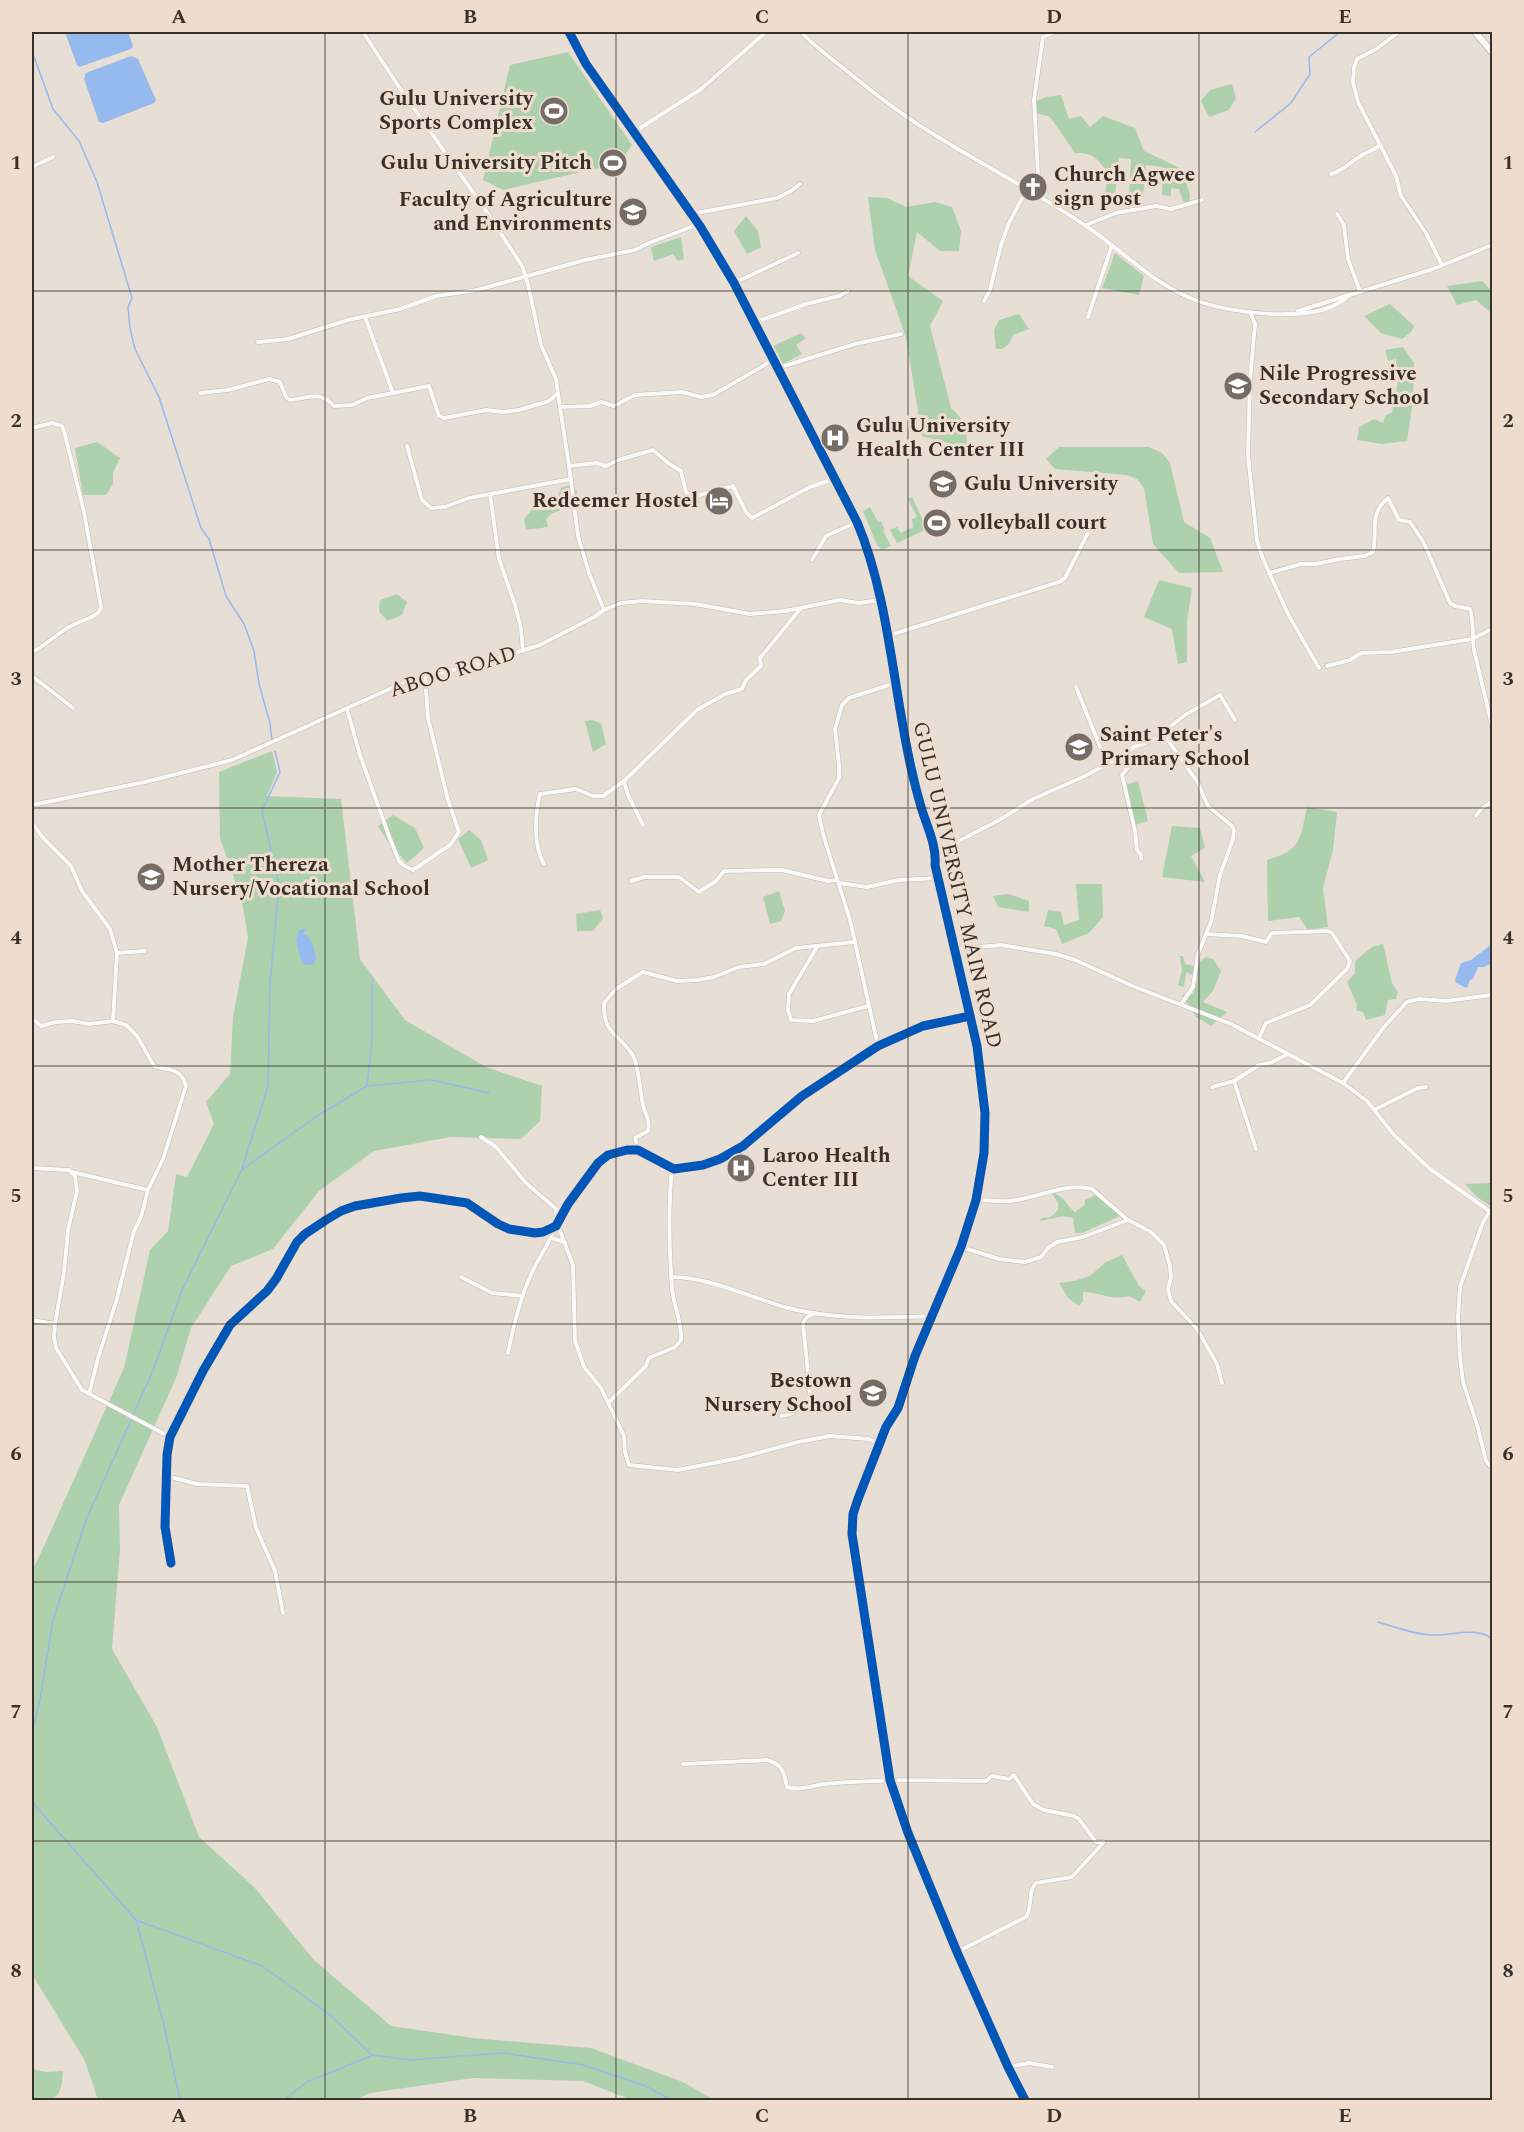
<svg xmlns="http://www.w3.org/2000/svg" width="1524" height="2132" font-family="Spectral,serif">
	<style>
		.green { fill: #add1ad }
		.water { fill: #96b9ee }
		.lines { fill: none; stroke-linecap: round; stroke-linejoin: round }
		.stream { stroke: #96b9ee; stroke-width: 1.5 }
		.street-casing { stroke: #c2bbb4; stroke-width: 5 }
		.secondary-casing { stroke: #c2bbb4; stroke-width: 7 }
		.primary-casing { stroke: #c2bbb4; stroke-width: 8 }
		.street { stroke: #fbfaf9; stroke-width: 4 }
		.secondary { stroke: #fbfaf9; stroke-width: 5 }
		.primary { stroke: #fbfaf9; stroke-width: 6 }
		.cycleway-casing { stroke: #eeddce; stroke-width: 13 }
		.cycleway { stroke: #0057b8; stroke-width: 9 }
		.grid { fill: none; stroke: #37302b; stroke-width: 1.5; stroke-opacity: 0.55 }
		.labels { text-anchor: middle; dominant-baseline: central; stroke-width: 6; stroke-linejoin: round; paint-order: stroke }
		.poi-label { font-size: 21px; font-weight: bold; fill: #37302b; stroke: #eeddce; text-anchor: start }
		.street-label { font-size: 21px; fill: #37302b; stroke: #eeddce }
		.neatline { fill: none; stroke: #37302b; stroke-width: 2 }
		.grid-label { font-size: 20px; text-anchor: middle; font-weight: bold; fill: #37302b }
	</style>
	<rect width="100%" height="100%" fill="#e7ded5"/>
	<g class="green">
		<polygon points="568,52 632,145 619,164 620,173 610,176 607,166 503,190 483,180 510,65"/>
		<polygon points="1232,84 1236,98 1229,110 1209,117 1201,101 1210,90"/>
		<path d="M1061 95 1069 119 1081 116 1090 127 1103 116 1135 128 1144 151 1182 169 1190 195 1189 204 1183 201 1179 189 1171 188V196L1162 195 1163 167 1146 165 1143 197 1129 196 1131 159 1119 158 1114 204 1105 202 1107 171C1096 158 1093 152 1075 153L1050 117 1036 113 1034 102 1046 97Z"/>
		<polygon points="868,197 887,198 906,207 935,202 952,207 961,231 959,251 940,251 917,232 908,276 943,301 930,326 951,408 966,423 967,448 922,436 906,337 875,250"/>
		<polygon points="746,216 758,231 761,247 747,254 734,231"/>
		<polygon points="681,237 684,259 678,261 673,254 654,261 651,247"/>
		<polygon points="1115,253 1144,276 1139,295 1102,288"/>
		<polygon points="1482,281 1492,291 1492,314 1476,300 1457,305 1447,286"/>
		<polygon points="1390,304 1414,326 1412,331 1402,339 1381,333 1364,316"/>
		<polygon points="1019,314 1029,329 1013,335 1009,344 1002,349 996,349 994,330 999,320"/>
		<polygon points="801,333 806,338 796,345 802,354 783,364 773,346"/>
		<polygon points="1403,347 1414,363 1413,401 1407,441 1382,444 1357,440 1359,427 1374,419 1383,423 1385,416 1392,412 1398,381 1396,359 1388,361 1385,350"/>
		<polygon points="97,442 120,458 113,473 113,484 106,495 83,495 75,448"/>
		<polygon points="1059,447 1149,447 1162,453 1170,463 1184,522 1210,538 1223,572 1179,573 1153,544 1144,488 1137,479 1127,475 1055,469 1046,459"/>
		<polygon points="572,484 577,492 575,504 551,514 546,519 548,527 526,530 524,519 533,508 558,496 561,488"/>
		<polygon points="912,497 927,529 897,543 890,530 897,527 901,533 913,527 912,519 917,517 908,499"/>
		<polygon points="870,507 878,522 881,521 885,530 883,531 891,546 882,550 876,543 863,511"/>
		<polygon points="1159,580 1192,588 1187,621 1187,662 1178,664 1172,629 1144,617"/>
		<polygon points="397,594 407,602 402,615 387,621 379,611 380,600"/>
		<polygon points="592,720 601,723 606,744 593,752 585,721"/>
		<polygon points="272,751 277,772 267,796 341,799 360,959 405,1020 486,1067 542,1086 540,1121 521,1139 451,1137 374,1151 319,1191 273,1249 231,1266 191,1328 176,1378 119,1505 120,1550 112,1649 157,1727 199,1837 254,1887 314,1960 391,2026 473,2038 591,2048 683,2082 714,2100 632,2100 583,2081 473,2078 370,2093 355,2100 98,2100 85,2061 32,1974 32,1571 44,1546 124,1368 150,1250 168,1231 176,1174 187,1177 214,1124 206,1102 230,1074 233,1017 248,938 242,901 220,838 219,772"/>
		<polygon points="1138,781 1148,821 1131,826 1122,786"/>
		<path d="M1307 807 1337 812 1333 850 1323 888 1328 927 1308 930 1299 917 1268 921 1267 860C1302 850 1300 839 1307 807Z"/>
		<polygon points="393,815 415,828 424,848 407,863 388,842 378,826"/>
		<polygon points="1172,826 1200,828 1205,848 1191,856 1205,882 1162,877"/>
		<polygon points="469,830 481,840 488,860 471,868 458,839"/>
		<polygon points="1076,884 1102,884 1103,917 1089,933 1062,944 1056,929 1044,926 1048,910 1061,912 1064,925 1079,920"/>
		<polygon points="779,891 785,911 781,921 770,924 763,897"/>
		<polygon points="1009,894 1029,901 1029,912 998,907 993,896"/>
		<polygon points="600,910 603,918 593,931 577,931 576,914"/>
		<polygon points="1383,944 1392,983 1398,992 1396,999 1388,1000 1385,1015 1366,1020 1363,1012 1356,1010 1357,1005 1347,982 1355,973 1355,961 1372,947"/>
		<polygon points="1180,956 1183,956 1185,964 1194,966 1206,957 1213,959 1221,971 1213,991 1203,1002 1227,1012 1211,1026 1196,1017 1182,995 1193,994 1198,978 1186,972 1184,987 1178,985 1182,971"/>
		<polygon points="1492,1183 1492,1207 1477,1197 1465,1184"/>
		<path d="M1052 1193C1063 1194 1067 1206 1075 1212L1085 1205V1200L1095 1195 1120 1216 1082 1233H1075L1073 1218 1063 1216 1040 1221 1041 1218 1051 1217 1058 1210V1203Z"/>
		<path d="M1122 1255 1139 1286 1146 1291 1140 1302 1129 1296C1111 1301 1100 1292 1083 1292V1301L1079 1306 1068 1298 1059 1283 1074 1281 1090 1276 1106 1262Z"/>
		<path d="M32 2069 46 2072 63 2071C61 2098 58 2101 32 2100Z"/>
	</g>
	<g class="water">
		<polygon points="65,32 128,32 133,46 131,49 79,67 77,65"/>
		<polygon points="131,56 138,59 156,100 154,103 103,123 99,122 84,79 86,73"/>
		<path d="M307 928 303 934C312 936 315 950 316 959L314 964 304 965 302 963 296 940 299 930Z"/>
		<polygon points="1492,944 1492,963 1484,967 1478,967 1473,979 1470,980 1467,988 1456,983 1455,980 1461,963 1471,960"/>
	</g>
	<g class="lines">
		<g class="stream">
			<polyline points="32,51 53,109 79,141 97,182 132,298 128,307 130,328 135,349 159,397 201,528 209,539 226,596 244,624 254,651 259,684 270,723 272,740"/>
			<polyline points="1255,132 1291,103 1310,74 1309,57 1340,32"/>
			<polyline points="368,1086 432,1080 489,1093"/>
			<polyline points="243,1169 317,1116 367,1086 372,1042 372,981"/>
			<polyline points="133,1415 154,1368 182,1290 242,1169 268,1086 270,984 279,885 262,811 280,772 275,751"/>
			<path d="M1378 1622C1395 1627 1415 1635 1433 1635 1451 1636 1477 1626 1492 1639"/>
			<polyline points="32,1733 40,1699 53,1620 86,1520 131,1420"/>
			<polyline points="32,1802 136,1920 163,2021 180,2100"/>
			<polyline points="136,1920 262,1966 330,2015 372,2055 410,2060 503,2053 583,2065 643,2085 672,2100"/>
			<polyline points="284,2100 307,2082 371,2056"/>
		</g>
		<g class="street-casing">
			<g id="street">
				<polyline points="363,32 399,87 489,215 522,266 528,284 541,345 556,379 560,407 590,406 601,402 614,406 635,395 682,392 701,397 713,395 773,360"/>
				<path d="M801 32C813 45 828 56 842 67 872 92 904 117 938 137 987 167 1039 194 1086 226 1123 251 1153 284 1195 300 1231 314 1320 325 1348 296"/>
				<polyline points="1399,32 1376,49 1357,59 1354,68 1353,82 1358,102 1396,176 1401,196 1426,233 1442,265"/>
				<polyline points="634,132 701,89 766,32"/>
				<polyline points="32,167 53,157"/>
				<path d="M1331 174C1343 170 1351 162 1362 155 1369 150 1374 151 1380 145"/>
				<polyline points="691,214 777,198 791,191 800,184"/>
				<polyline points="1337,214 1344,225 1348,259 1360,291"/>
				<polyline points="1086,225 1116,213 1156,206 1171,209 1202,200"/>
				<polyline points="734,283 798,253"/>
				<polyline points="984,301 990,290 1001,245 1009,223 1027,189 1038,174 1034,100 1043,37 1056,32"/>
				<polyline points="1298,311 1433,269 1492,245"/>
				<polyline points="1250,312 1255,324 1250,380 1248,455 1257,541 1263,559 1288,614 1319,668"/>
				<polyline points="365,317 393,393"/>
				<polyline points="1088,317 1112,245"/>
				<polyline points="756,322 806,304 839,296 848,291"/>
				<polyline points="258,342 288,339 348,320 400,309 436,296 477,290 585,260 635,250 649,243 691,227 700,226"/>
				<polyline points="778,368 855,344 901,334"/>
				<path d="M200 393 228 390 269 379 280 382 286 397 290 400C310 398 319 390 334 406L352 405 367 398 429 386 439 416 444 418 486 410 503 412 519 410 549 401 558 393"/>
				<polyline points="560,407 569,466 578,536 589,573 604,610"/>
				<path d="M32 428 52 423 62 426 64 431 84 512 101 607C99 617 82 620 73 625 58 632 47 645 32 652"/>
				<polyline points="407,446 422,500 431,508 445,507 469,498 571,479"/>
				<polyline points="569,466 597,463 606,466 618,460 653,450 668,463 681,471 686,492 689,495 696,496 733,486 746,512 752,518 810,487 828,481 833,474"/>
				<polyline points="490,494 499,559 515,605 521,628 523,651"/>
				<polyline points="812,560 826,536 857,522"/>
				<path d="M1269 573 1301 564H1316L1340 559 1365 556 1373 552C1378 531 1368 515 1388 498L1399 520 1410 522 1424 543 1450 603 1455 606 1470 609C1474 623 1472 636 1474 650L1492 726"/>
				<polyline points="887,636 1059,582 1065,578 1094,521"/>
				<polyline points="1327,666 1350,660 1361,653 1391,652 1472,639 1492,629"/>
				<polyline points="32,676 73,708"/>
				<polyline points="1076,687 1107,764"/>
				<polyline points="347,709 360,755 389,836 399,861 403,865 413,870 450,845 459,832 448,800 428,718 425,676"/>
				<polyline points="1163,733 1198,783 1208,806 1232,826 1234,830 1233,839 1220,875 1211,922 1198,954 1193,987 1182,1003"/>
				<polyline points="1120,757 1129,766 1122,775 1135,831 1137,850 1141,855 1141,859"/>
				<polyline points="624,781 628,795 643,825"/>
				<polyline points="32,805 145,782 232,760 405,682 493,660 540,645 594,617 604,610 621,603 642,601 695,604 750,614 785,611 840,600 859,603 880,600"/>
				<polyline points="1476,816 1481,809 1492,801"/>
				<polyline points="32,823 44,839 71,866 82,891 110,929 117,953 113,1021"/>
				<polyline points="936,853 1001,819 1033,799 1085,776 1120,757 1134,747 1153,740 1185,715 1220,695 1235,720"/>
				<path d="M544 864C533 846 535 814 540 794L576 789 593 796H603L624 781 697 710 725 694 742 689 746 680 761 666 760 658 801 608"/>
				<polyline points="631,881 644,877 679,877 699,892 716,881 724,871 782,870 828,881 837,880"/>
				<polyline points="839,883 867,887 899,880 938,878"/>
				<polyline points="1206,934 1242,936 1266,942 1271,934 1273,933 1328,931 1332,933 1350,961 1347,969 1310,1005 1266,1023 1259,1038"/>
				<polyline points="817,947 789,994 788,1010 791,1020 813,1021 868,1006"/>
				<polyline points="955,949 1001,945 1056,954 1075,960 1135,987 1231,1024 1343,1083 1367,1101 1394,1135 1429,1168 1492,1213"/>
				<polyline points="117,953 145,951"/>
				<path d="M32 1018 41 1026 56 1022 72 1021 89 1024 113 1021 126 1025 137 1036 154 1066C170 1071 180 1067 186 1086L163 1159 148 1190 72 1172"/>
				<polyline points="878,1046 850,920 823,834 819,815 839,778 839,765 835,729 842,705 849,698 895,683"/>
				<polyline points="1234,1081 1256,1149"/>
				<polyline points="1343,1083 1384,1027 1407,1002 1419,999 1446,1001 1492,995"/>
				<polyline points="1212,1087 1234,1081 1259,1065 1270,1063 1286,1055"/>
				<polyline points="1376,1109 1418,1088 1426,1087"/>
				<polyline points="481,1137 496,1147 526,1183 562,1214"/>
				<path d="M638 1150 635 1138 648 1131C650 1123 647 1116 644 1109 640 1095 639 1064 632 1054 617 1032 603 1034 604 1003L616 989 643 972 677 981 698 980 714 977 739 967 764 964 796 948 855 942"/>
				<polyline points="32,1168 69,1170 75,1176 77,1191 68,1230 64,1272 55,1324"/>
				<path d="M976 1200C986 1200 998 1202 1009 1201 1036 1199 1064 1182 1092 1189L1128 1220"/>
				<polyline points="1490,1211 1483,1222 1460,1287 1458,1317 1460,1357 1463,1382 1478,1428 1486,1461 1492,1468"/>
				<polyline points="557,1223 573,1265 575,1341 584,1367 601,1388 624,1436 625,1452 629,1465 678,1470 739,1458 798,1442 830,1436 869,1439 879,1444"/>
				<polyline points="551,1238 565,1242"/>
				<polyline points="961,1247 999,1259 1025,1262 1041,1257 1048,1248 1057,1242 1083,1237 1128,1220 1151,1232 1164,1245 1170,1266 1171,1277 1168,1289 1171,1301 1197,1329 1217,1364 1222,1383"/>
				<polyline points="461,1277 492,1293 523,1296"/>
				<path d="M672 1277C710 1277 751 1298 788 1308 835 1320 884 1318 932 1316"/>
				<polyline points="32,1320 55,1324 54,1337 56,1348 82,1390 170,1437"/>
				<path d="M508 1353C513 1328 519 1301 530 1277 541 1250 556 1241 556 1209"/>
				<polyline points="89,1394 98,1358 116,1302 134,1231 141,1217 148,1190"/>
				<path d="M609 1402 646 1366 649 1358 675 1347 681 1340C682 1322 674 1307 672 1289 669 1249 668 1209 672 1168"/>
				<path d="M781 1416C796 1414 803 1408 810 1394L803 1323 807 1317 815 1313"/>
				<polyline points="167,1476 197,1484 247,1486 256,1528 275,1571 283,1613"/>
				<polyline points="171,1563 165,1527 167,1455 170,1437 203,1371 230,1325 267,1291 276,1279 297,1242 305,1234 326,1220 341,1211 355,1206 401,1198 420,1196 467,1203 498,1224 509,1229 535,1233 543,1232 556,1226 568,1204 598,1163 608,1155 627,1150 638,1150 674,1169 703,1165 720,1159 743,1146 802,1096 878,1046 923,1026 970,1016"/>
				<path d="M683 1764 767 1760C782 1764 784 1772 787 1787 799 1791 811 1786 824 1784 878 1779 932 1780 986 1781L992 1776 1009 1779 1014 1775 1033 1804 1044 1810 1074 1816 1079 1819 1096 1842H1104"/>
				<path d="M957 1952 1026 1917C1033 1907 1027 1893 1036 1883L1072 1877 1103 1843"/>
				<polyline points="1008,2067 1029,2063 1052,2067"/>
			</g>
		</g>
		<g class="secondary-casing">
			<path id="secondary" d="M569 32 586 64 700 226 734 283 857 522C888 595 893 685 910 763 913 776 916 790 920 803 925 823 937 844 935 865L977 1046 985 1113 984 1153 976 1200 961 1247 915 1356 898 1408 886 1427 858 1499 853 1514 852 1534 890 1780 908 1833 957 1952 1008 2067 1025 2100"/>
		</g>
		<g class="primary-casing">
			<polyline id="primary" points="1475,32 1492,52"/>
		</g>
		<use href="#street" class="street"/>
		<use href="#secondary" class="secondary"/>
		<use href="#primary" class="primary"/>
		<g class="cycleway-casing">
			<g id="cycleway">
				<path d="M569 32 586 64 700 226 734 283 857 522C888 595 893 685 910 763 913 776 916 790 920 803 925 823 937 844 935 865L977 1046 985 1113 984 1153 976 1200 961 1247 915 1356 898 1408 886 1427 858 1499 853 1514 852 1534 890 1780 908 1833 957 1952 1008 2067 1025 2100"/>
				<polyline points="171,1563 165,1527 167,1455 170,1437 203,1371 230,1325 267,1291 276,1279 297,1242 305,1234 326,1220 341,1211 355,1206 401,1198 420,1196 467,1203 498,1224 509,1229 535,1233 543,1232 556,1226 568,1204 598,1163 608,1155 627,1150 638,1150 674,1169 703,1165 720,1159 743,1146 802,1096 878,1046 923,1026 970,1016"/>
			</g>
		</g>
		<use href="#cycleway" class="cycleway"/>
	</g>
	<path class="grid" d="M325 32V2100M616 32V2100M908 32V2100M1199 32V2100M32 291H1492M32 550H1492M32 808H1492M32 1066H1492M32 1324H1492M32 1582H1492M32 1841H1492"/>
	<defs>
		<g id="stadium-disc" transform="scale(1.5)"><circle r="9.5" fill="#756d66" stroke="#eeddce"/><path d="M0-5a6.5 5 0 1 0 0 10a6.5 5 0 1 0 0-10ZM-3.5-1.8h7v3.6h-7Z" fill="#fff"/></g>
		<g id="church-disc" transform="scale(1.5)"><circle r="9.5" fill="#756d66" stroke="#eeddce"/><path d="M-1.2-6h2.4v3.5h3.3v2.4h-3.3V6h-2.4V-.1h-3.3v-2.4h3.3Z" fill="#fff"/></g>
		<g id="university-disc" transform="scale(1.5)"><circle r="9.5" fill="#756d66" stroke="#eeddce"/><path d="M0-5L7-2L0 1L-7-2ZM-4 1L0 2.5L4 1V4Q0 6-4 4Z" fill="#fff"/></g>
		<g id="school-disc" transform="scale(1.5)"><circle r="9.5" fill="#756d66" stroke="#eeddce"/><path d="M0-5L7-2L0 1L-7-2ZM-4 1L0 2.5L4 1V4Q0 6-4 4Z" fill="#fff"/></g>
		<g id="hospital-disc" transform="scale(1.5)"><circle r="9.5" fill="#756d66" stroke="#eeddce"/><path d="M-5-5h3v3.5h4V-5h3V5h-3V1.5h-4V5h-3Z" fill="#fff"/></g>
		<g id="hotel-disc" transform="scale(1.5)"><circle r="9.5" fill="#756d66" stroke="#eeddce"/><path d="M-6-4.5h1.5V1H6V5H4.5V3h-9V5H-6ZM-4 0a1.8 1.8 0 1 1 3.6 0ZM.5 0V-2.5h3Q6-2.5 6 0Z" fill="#fff"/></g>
	</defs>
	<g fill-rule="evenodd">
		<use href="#stadium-disc" x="554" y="111"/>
		<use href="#stadium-disc" x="613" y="163"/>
		<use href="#church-disc" x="1033" y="187"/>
		<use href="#university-disc" x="633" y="212"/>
		<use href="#school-disc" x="1238" y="386"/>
		<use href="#hospital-disc" x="835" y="438"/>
		<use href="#university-disc" x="943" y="484"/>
		<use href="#hotel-disc" x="719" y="501"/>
		<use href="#stadium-disc" x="937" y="523"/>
		<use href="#school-disc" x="1079" y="747"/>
		<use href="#school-disc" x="151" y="877"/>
		<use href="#hospital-disc" x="741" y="1168"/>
		<use href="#school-disc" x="873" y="1393"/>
	</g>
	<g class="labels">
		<g class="poi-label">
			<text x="533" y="99" text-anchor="end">Gulu University<tspan x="533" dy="24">Sports Complex</tspan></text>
			<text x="592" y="163" text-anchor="end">Gulu University Pitch</text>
			<text x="1054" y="175">Church Agwee<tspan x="1054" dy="24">sign post</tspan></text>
			<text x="612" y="200" text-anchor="end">Faculty of Agriculture<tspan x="612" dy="24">and Environments</tspan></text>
			<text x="1259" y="374">Nile Progressive<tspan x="1259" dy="24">Secondary School</tspan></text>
			<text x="856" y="426">Gulu University<tspan x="856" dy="24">Health Center III</tspan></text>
			<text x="964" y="484">Gulu University</text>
			<text x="698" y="501" text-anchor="end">Redeemer Hostel</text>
			<text x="958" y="523">volleyball court</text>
			<text x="1100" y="735">Saint Peter's<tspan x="1100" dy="24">Primary School</tspan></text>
			<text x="172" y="865">Mother Thereza<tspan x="172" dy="24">Nursery/Vocational School</tspan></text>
			<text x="762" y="1156">Laroo Health<tspan x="762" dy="24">Center III</tspan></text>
			<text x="852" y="1381" text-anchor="end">Bestown<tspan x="852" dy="24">Nursery School</tspan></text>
		</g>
		<g class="street-label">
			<text transform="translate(453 672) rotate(-17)">ABOO ROAD</text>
			<text transform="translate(957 885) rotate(77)">GULU UNIVERSITY MAIN ROAD</text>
		</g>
	</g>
	<rect width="1524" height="2132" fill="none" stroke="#eeddce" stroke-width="66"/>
	<rect x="33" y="33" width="1458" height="2066" class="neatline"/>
	<g class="grid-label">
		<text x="179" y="23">A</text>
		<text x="470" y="23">B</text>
		<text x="762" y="23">C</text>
		<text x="1054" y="23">D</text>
		<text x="1345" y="23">E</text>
		<text x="16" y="169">1</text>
		<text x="1508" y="169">1</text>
		<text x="16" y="427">2</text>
		<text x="1508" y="427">2</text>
		<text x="16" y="685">3</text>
		<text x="1508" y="685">3</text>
		<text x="16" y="944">4</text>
		<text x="1508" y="944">4</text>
		<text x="16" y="1202">5</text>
		<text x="1508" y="1202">5</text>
		<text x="16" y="1460">6</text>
		<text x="1508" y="1460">6</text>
		<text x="16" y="1718">7</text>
		<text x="1508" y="1718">7</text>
		<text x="16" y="1977">8</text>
		<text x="1508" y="1977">8</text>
		<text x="179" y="2122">A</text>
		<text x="470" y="2122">B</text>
		<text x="762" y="2122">C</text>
		<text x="1054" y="2122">D</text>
		<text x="1345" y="2122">E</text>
	</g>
</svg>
